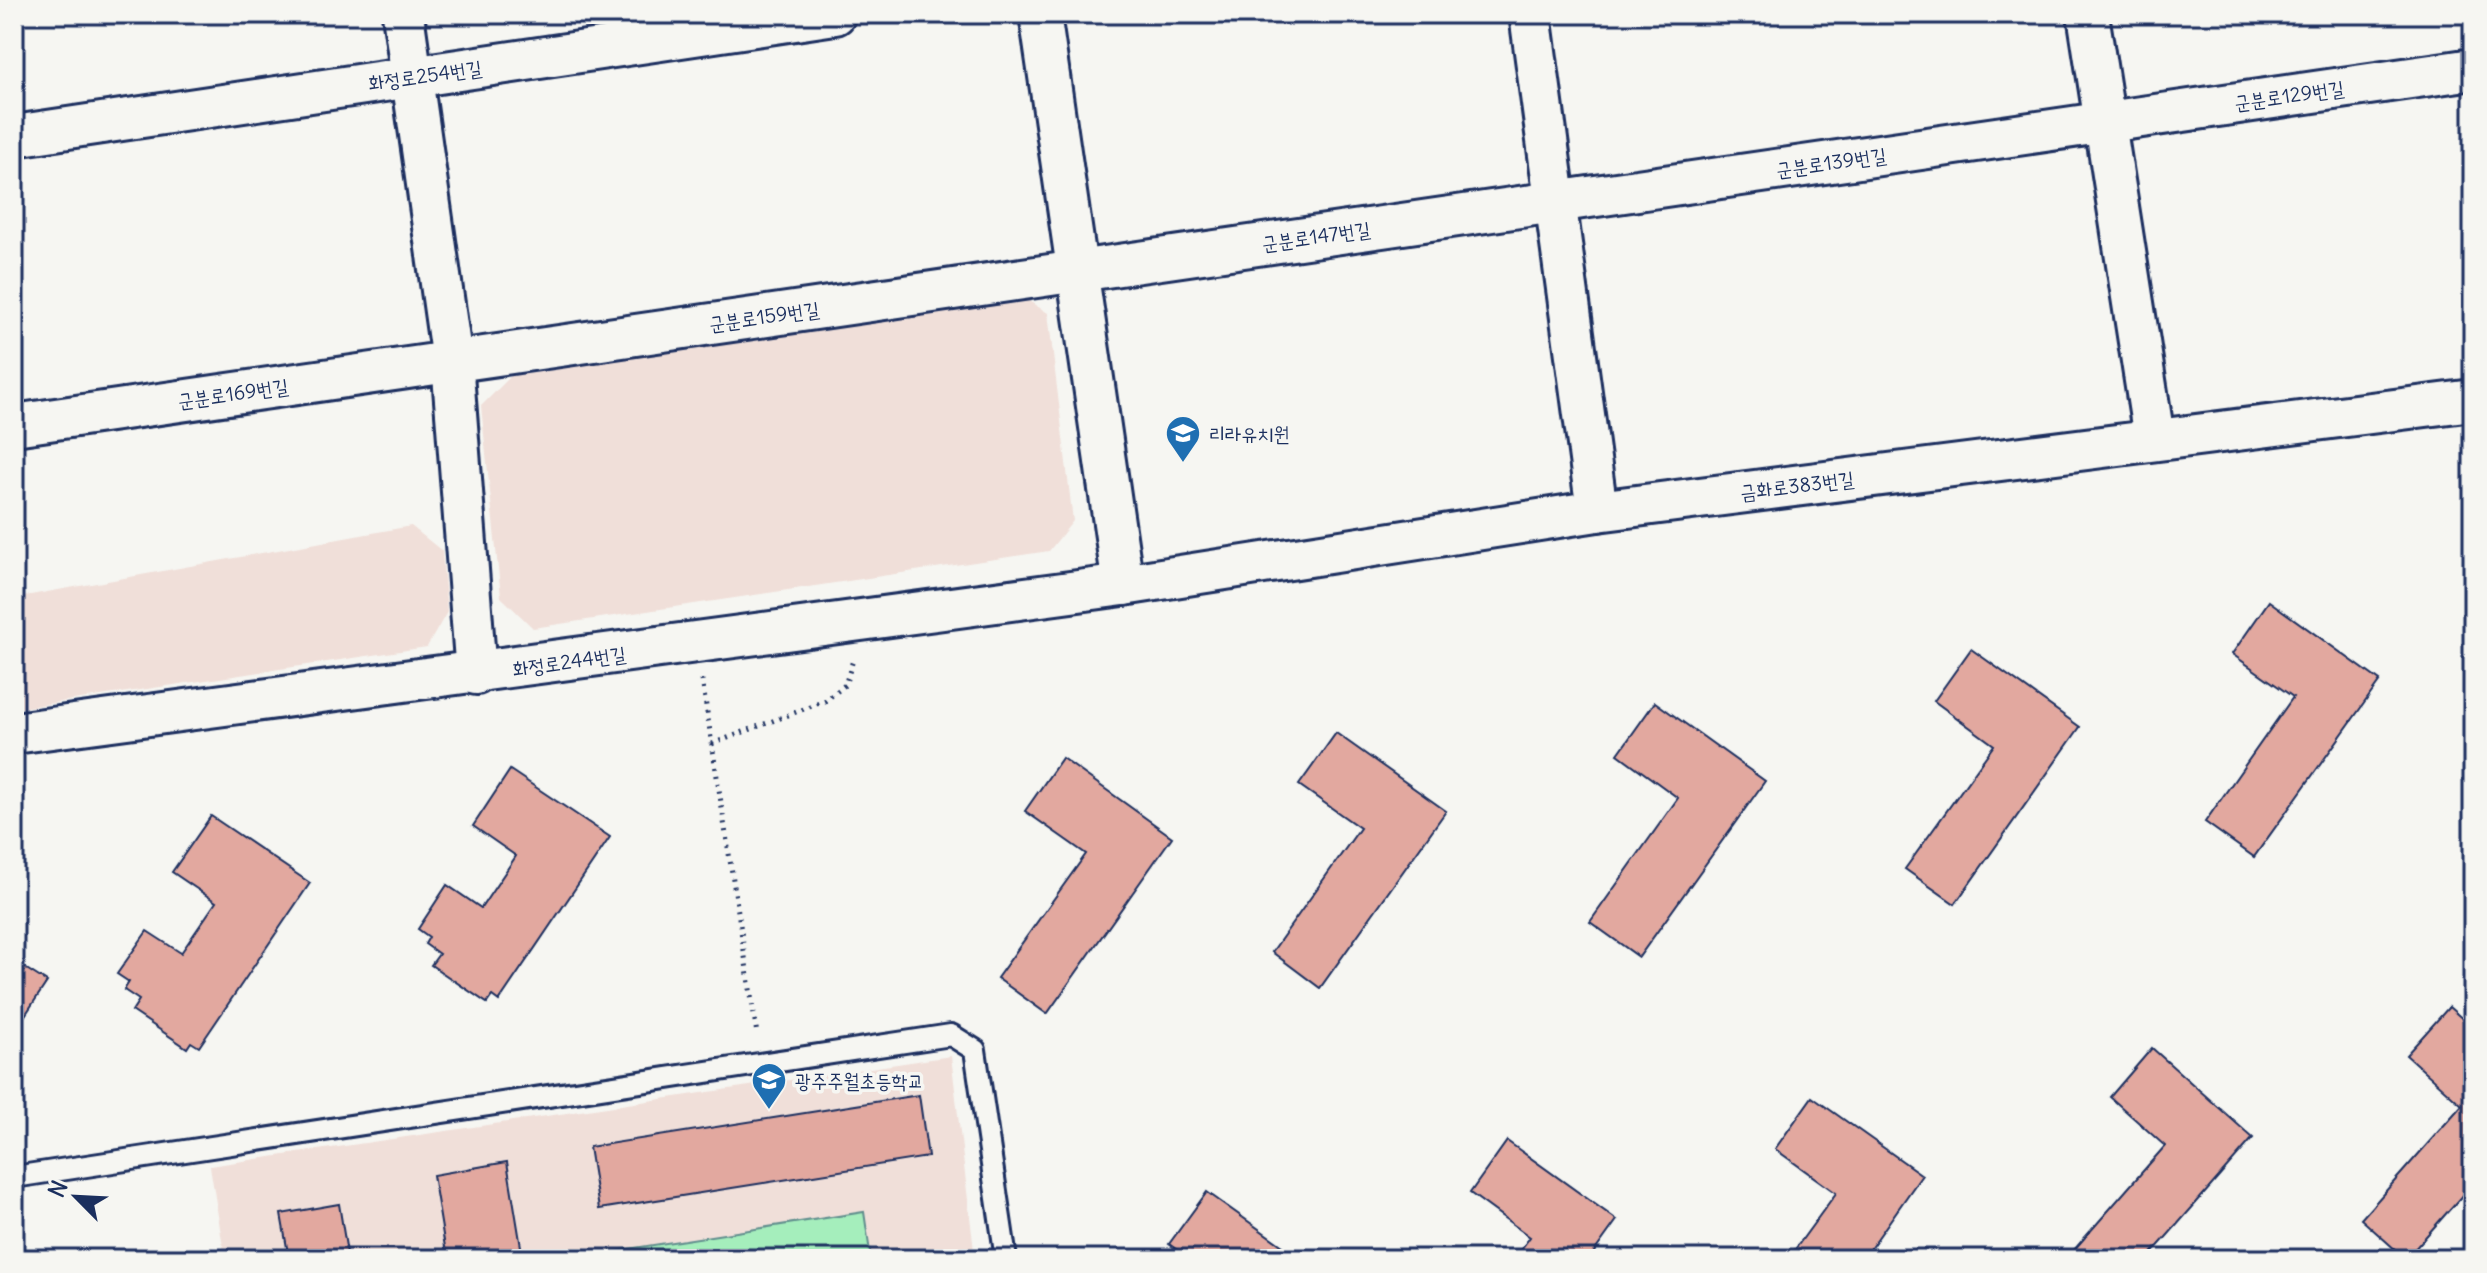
<svg xmlns="http://www.w3.org/2000/svg" width="2487" height="1273" font-family="Delius,'Poor Story',sans-serif">
	<style>
		.built { fill: #f0dfd9 }
		.green { fill: #a5eebc; stroke: #608e8d; stroke-width: 2 }
		.building { fill: #e2a89f; stroke: #1b2f5e; stroke-width: 2 }
		.lines { fill: none; stroke-linecap: round; stroke-linejoin: round }
		.service-casing { stroke: #1b2f5e; stroke-width: 26 }
		.minor-casing { stroke: #1b2f5e; stroke-width: 46 }
		.path { stroke: #1b2f5e; stroke-width: 5; stroke-dasharray: 2 6; stroke-linecap: butt }
		.service { stroke: #f6f6f2; stroke-width: 20 }
		.minor { stroke: #f6f6f2; stroke-width: 40 }
		.labels { text-anchor: middle; dominant-baseline: central; stroke-width: 7; stroke-linejoin: round; paint-order: stroke }
		.street-label { font-size: 20px; fill: #1b2f5e; stroke: #f6f6f2 }
		.poi-label { font-size: 20px; fill: #1b2f5e; stroke: #f6f6f2; text-anchor: start }
	</style>
	<rect width="100%" height="100%" fill="#f6f6f2"/>
	<filter id="ink" filterUnits="userSpaceOnUse"><feTurbulence type="fractalNoise" baseFrequency=".0125" numOctaves="2"/><feDisplacementMap in="SourceGraphic" scale="16" xChannelSelector="R" yChannelSelector="G"/><feConvolveMatrix kernelMatrix="1 2 1 2 8 2 1 2 1" color-interpolation-filters="sRGB"/></filter>
	<g filter="url(#ink)">
		<g class="built">
			<polygon points="1024,298 1048,313 1073,521 1049,551 533,628 501,597 481,406 511,376"/>
			<polygon points="411,526 442,551 447,612 427,647 14,709 14,598"/>
			<polygon points="951,1056 975,1259 225,1259 210,1166"/>
		</g>
		<polygon class="green" points="864,1212 871,1259 584,1259 583,1256"/>
		<g class="building">
			<polygon points="2269,601 2380,681 2254,857 2205,822 2293,697 2232,654"/>
			<polygon points="1971,649 2080,727 1955,904 1905,869 1994,745 1934,701"/>
			<polygon points="1655,702 1765,781 1639,957 1590,922 1678,798 1618,754"/>
			<polygon points="1336,733 1446,811 1320,988 1272,952 1360,828 1299,785"/>
			<polygon points="1062,758 1172,837 1047,1014 997,978 1086,854 1025,811"/>
			<polygon points="510,770 610,837 499,1001 492,996 487,1003 431,965 439,954 425,944 429,937 418,929 447,885 481,908 516,856 473,826"/>
			<polygon points="211,816 310,883 199,1047 191,1042 187,1048 132,1011 139,1000 124,990 129,982 117,974 147,931 181,953 216,902 172,872"/>
			<polygon points="14,961 47,982 14,1032"/>
			<polygon points="2449,1007 2473,1028 2473,1183 2406,1259 2361,1219 2462,1105 2406,1055"/>
			<polygon points="2152,1048 2253,1138 2147,1259 2066,1259 2165,1146 2110,1097"/>
			<polygon points="919,1095 928,1157 599,1209 589,1147"/>
			<polygon points="1812,1097 1922,1175 1863,1259 1788,1259 1836,1193 1775,1149"/>
			<polygon points="1507,1141 1617,1220 1589,1259 1514,1259 1530,1237 1470,1193"/>
			<polygon points="507,1162 523,1259 447,1259 433,1175"/>
			<polygon points="1207,1192 1301,1259 1190,1259 1169,1244"/>
			<polygon points="339,1204 348,1259 289,1259 281,1214"/>
		</g>
		<g class="lines">
			<g class="service-casing">
				<polyline id="service" points="14,1177 951,1035 975,1050 1006,1259"/>
			</g>
			<g class="minor-casing">
				<g id="minor">
					<polyline points="403,14 452,361 476,674"/>
					<polyline points="1040,14 1123,585"/>
					<polyline points="1530,14 1597,511"/>
					<polyline points="2088,14 2154,438"/>
					<polyline points="14,136 835,14"/>
					<polyline points="14,425 2473,69"/>
					<polyline points="14,733 1123,585 1597,511 2473,400"/>
				</g>
			</g>
			<g class="path">
				<polyline points="702,680 757,1034"/>
				<polyline points="712,744 825,701 845,685 853,660"/>
			</g>
			<use href="#service" class="service"/>
			<use href="#minor" class="minor"/>
		</g>
	</g>
	<defs>
		<g id="school-pin" transform="scale(1.8)"><path d="M0 17L-7.5 6A9.5 9.5 0 1 1 7.5 6Z" fill="#1f6fb2" stroke="#f6f6f2"/><path d="M0-5L7-2L0 1L-7-2ZM-4 1L0 2.5L4 1V4Q0 6-4 4Z" fill="#fff"/></g>
	</defs>
	<g fill-rule="evenodd">
		<use href="#school-pin" x="1183" y="433"/>
		<use href="#school-pin" x="769" y="1080"/>
	</g>
	<g class="labels">
		<g class="street-label">
			<text transform="translate(425 75) rotate(-8)">화정로254번길</text>
			<text transform="translate(2289 95) rotate(-8)">군분로129번길</text>
			<text transform="translate(1831 162) rotate(-8)">군분로139번길</text>
			<text transform="translate(1316 236) rotate(-8)">군분로147번길</text>
			<text transform="translate(764 316) rotate(-8)">군분로159번길</text>
			<text transform="translate(233 393) rotate(-8)">군분로169번길</text>
			<text transform="translate(1797 485) rotate(-7)">금화로383번길</text>
			<text transform="translate(569 661) rotate(-8)">화정로244번길</text>
		</g>
		<g class="poi-label">
			<text x="1209" y="433">리라유치원</text>
			<text x="795" y="1080">광주주월초등학교</text>
		</g>
	</g>
	<rect width="2487" height="1273" fill="none" stroke="#f6f6f2" stroke-width="48"/>
	<rect x="24" y="24" width="2439" height="1225" fill="none" stroke="#1b2f5e" stroke-width="3" filter="url(#ink)"/>
	<g transform="translate(76 1197) rotate(294)" stroke="#f6f6f2" stroke-width="6" paint-order="stroke">
	<path d="M0-6L14 30L0 20L-14 30Z" fill="#1b2f5e"/>
	<text y="-12" font-size="22" font-weight="bold" text-anchor="middle" fill="#1b2f5e">N</text>
	</g>
</svg>
